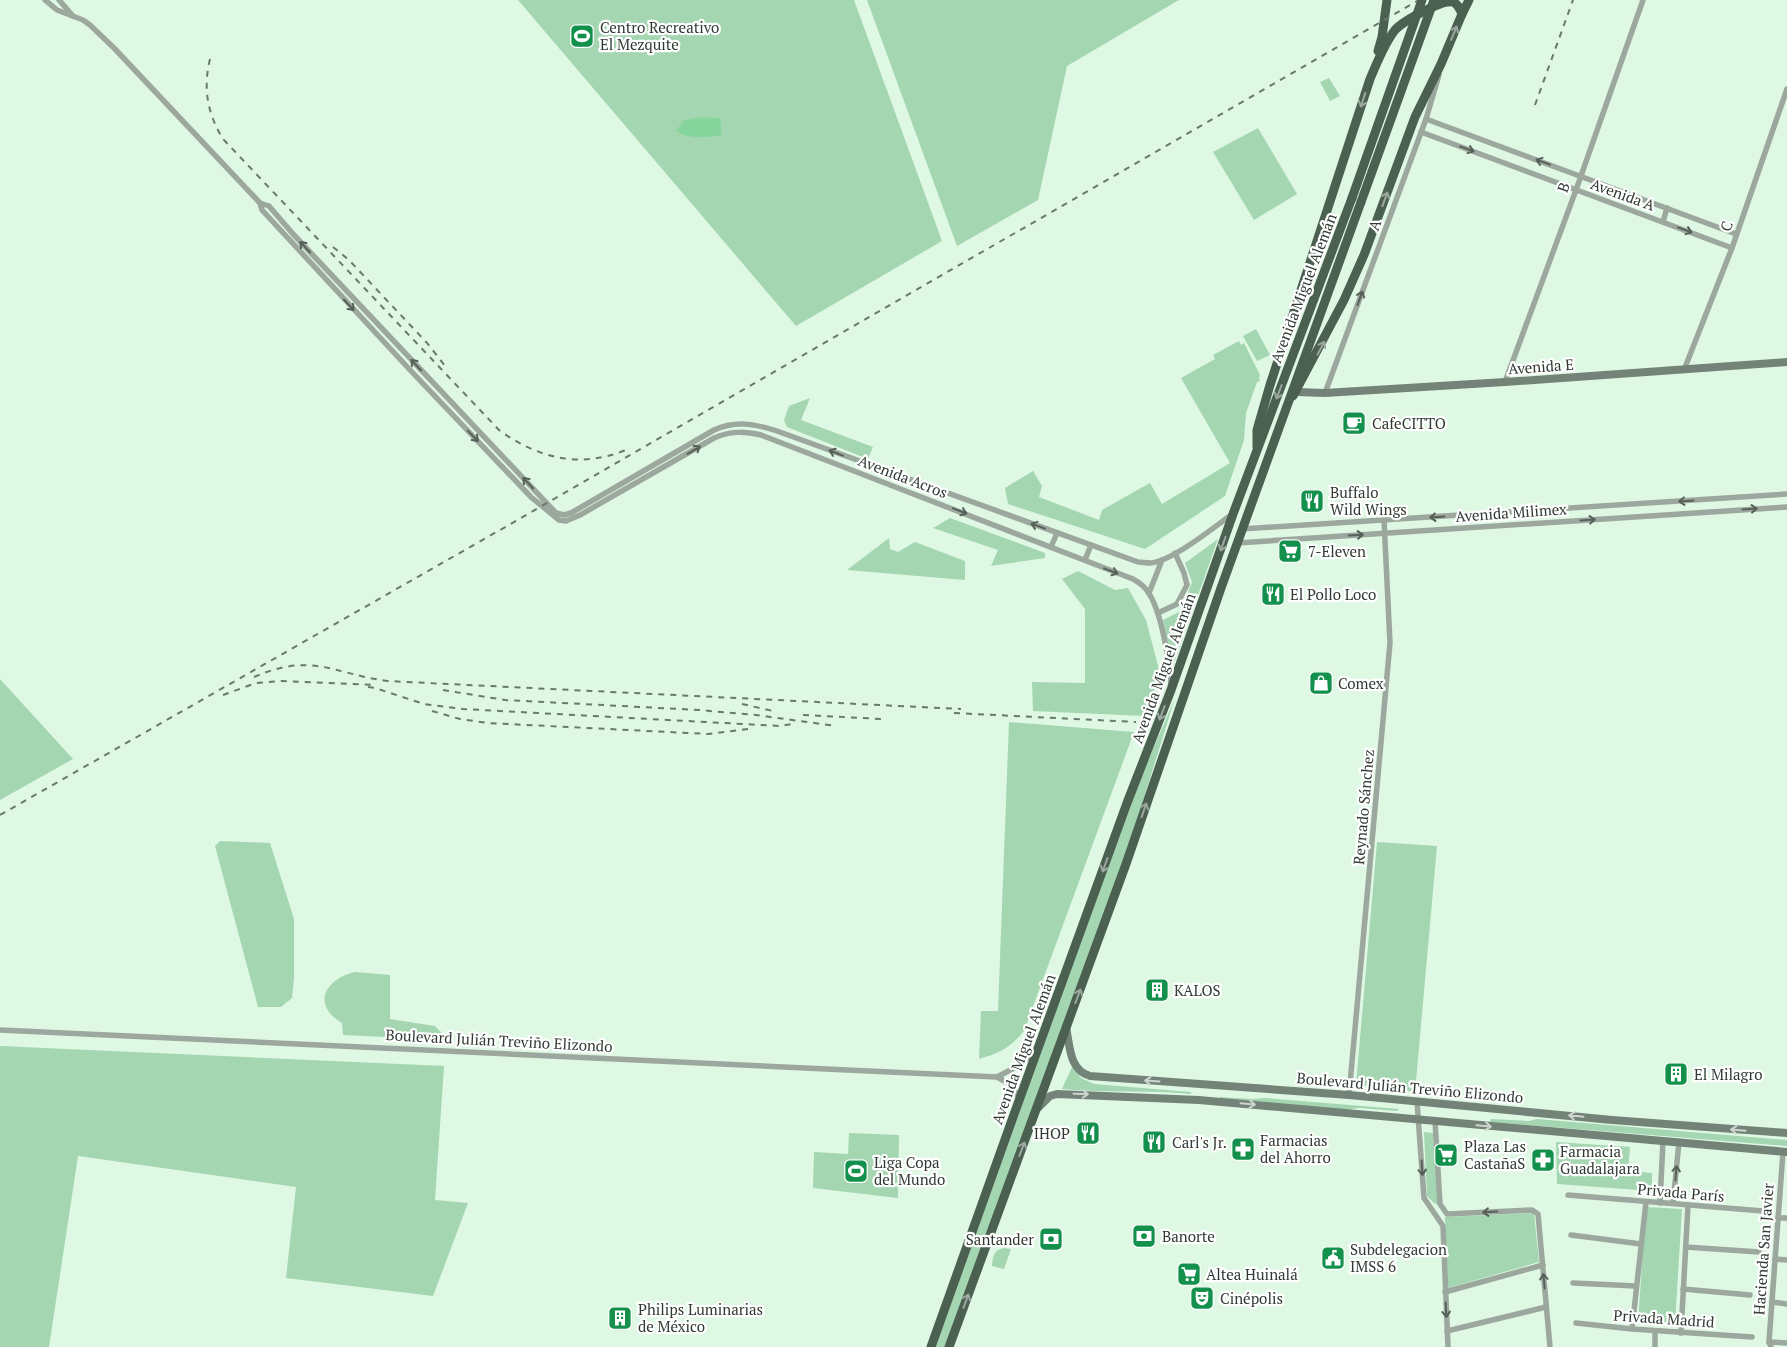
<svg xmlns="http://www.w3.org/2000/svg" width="1787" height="1347" font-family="'PT Serif',serif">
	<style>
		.green { fill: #a4d6b1 }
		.water { fill: #85d59d }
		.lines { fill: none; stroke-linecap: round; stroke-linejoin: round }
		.minor { stroke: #9ca79e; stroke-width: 5.5 }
		.secondary { stroke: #748377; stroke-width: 8 }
		.trunk { stroke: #4b6050; stroke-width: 9 }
		.rail { stroke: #6a796d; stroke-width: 2; stroke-dasharray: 6 6; stroke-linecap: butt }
		.trunk-bridge { stroke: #4b6050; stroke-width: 9 }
		.oneway { stroke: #9ca89f }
		.oneway2 { stroke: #566058 }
		.oneway3 { stroke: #ced4cf }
		.labels { text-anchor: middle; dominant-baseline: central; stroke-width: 4.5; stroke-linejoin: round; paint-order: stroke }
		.poi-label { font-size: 15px; fill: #303a32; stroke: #fff; text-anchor: start }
		.street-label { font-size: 15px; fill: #303a32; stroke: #fff }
	</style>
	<rect width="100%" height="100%" fill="#def8e4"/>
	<g class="green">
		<polygon points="518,0 854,0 942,241 796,326"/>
		<polygon points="867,0 1179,0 1067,66 1038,200 957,246"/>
		<polygon points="1329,78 1340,96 1330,101 1320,82"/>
		<polygon points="1258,128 1297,194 1254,220 1213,152"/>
		<polygon points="1256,329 1270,355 1257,361 1243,336"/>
		<polygon points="1239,341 1241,345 1244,343 1260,375 1259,378 1260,381 1257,382 1246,413 1244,440 1225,496 1145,549 1008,504 1005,488 1033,471 1042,486 1039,497 1099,520 1102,510 1150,483 1162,504 1230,463 1181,378 1215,359 1213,355"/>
		<polygon points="810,398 801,420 873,447 868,459 787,427 784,420 789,406"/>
		<polygon points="950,518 1045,553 1045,558 991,566 998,550 933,528"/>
		<polygon points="889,538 890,549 898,552 915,542 965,561 965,580 847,570"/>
		<polygon points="1218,539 1173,666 1163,620 1181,611 1192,582 1185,563"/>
		<polygon points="1078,571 1115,590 1128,588 1146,620 1160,673 1145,716 1033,711 1032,682 1085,683 1085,609 1062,579"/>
		<polygon points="0,679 73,759 0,800"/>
		<polygon points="1175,698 1129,846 945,1347 935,1347 1136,789"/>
		<path d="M1009 722 1134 732 1024 1031C1010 1048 1000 1053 979 1059L981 1011H998Z"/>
		<polygon points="220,841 270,843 294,919 294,978 292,998 281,1007 258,1007 215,846"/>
		<polygon points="1377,842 1437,846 1415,1092 1356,1085"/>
		<path d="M355 972 390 975V1019L435 1026 448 1040 343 1035 342 1023C311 1005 325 979 355 972Z"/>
		<polygon points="0,1046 444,1066 435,1200 468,1203 433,1296 286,1278 296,1187 78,1156 49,1347 0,1347"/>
		<path d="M1072 1067 1081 1078 1094 1084 1191 1092V1094C1148 1090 1105 1093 1062 1089Z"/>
		<polygon points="1220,1097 1253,1099 1265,1098 1399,1109 1397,1111 1359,1108 1345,1110 1220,1099"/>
		<polygon points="1491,1119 1529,1121 1537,1119 1787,1140 1787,1146 1490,1122"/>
		<polygon points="1424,1132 1433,1133 1438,1204 1435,1204 1427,1196"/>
		<polygon points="849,1133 899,1135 898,1198 813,1188 814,1152 848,1154"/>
		<polygon points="1556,1142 1630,1147 1628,1171 1652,1173 1652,1191 1557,1184"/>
		<polygon points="1646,1207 1682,1209 1675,1324 1638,1322"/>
		<polygon points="1534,1213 1539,1262 1448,1288 1445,1217"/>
		<path d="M1004 1248 1011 1249 1004 1269 992 1266C993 1257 993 1250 1004 1248Z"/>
	</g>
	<path class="water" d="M702 117 720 118 722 135C709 138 687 139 676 131L684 120Z"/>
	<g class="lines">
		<g class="minor">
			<path d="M45 0 57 10 83 20 90 25 114 48 260 203 269 206 293 234 556 513 564 515 571 513 714 430C736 420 755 424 777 431L1138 562C1142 562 1146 563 1150 563 1171 562 1213 528 1231 515"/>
			<polyline points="59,0 73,16"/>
			<polyline points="1426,119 1736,234"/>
			<polyline points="1421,132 1732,248"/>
			<path d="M260 203 262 210 411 371 531 497 559 520 566 521 580 515 714 438C730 431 744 431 761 435L1133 579C1136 581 1140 583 1143 586 1161 602 1169 661 1171 684"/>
			<polyline points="1663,222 1667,208"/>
			<polyline points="1684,370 1732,248 1787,89"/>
			<polyline points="1505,382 1576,190 1643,0"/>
			<polyline points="1325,393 1426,119 1439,75"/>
			<polyline points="1242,529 1787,494"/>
			<polyline points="1237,543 1787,507"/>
			<polyline points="1051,547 1057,533"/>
			<polyline points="1085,560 1091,545"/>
			<polyline points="1149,593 1162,560"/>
			<polyline points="1158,613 1177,604 1187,585 1184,573 1175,553"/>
			<polyline points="0,1030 997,1077 1010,1084 1020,1099"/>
			<polyline points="997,1077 1018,1066 1036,1051"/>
			<polyline points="1349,1095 1390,643 1384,520"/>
			<polyline points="1417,1102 1424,1198 1443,1226 1448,1347"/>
			<polyline points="1435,1121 1440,1204 1447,1214 1532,1210 1538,1214 1550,1347"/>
			<polyline points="1568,1195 1763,1211"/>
			<polyline points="1660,1203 1663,1141"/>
			<polyline points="1673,1203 1679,1142"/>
			<polyline points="1778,1218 1787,1218"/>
			<polyline points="1571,1235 1641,1244"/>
			<polyline points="1686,1247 1759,1252"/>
			<polyline points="1775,1259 1787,1260"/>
			<polyline points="1573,1283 1636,1286"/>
			<polyline points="1683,1289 1750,1295"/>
			<polyline points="1445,1292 1543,1265"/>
			<polyline points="1772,1302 1787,1304"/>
			<polyline points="1576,1323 1632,1329 1752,1337"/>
			<polyline points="1632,1329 1646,1202"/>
			<polyline points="1447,1331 1546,1307"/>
			<polyline points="1681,1333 1688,1205"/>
			<polyline points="1769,1342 1787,1343"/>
			<polyline points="1655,1347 1655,1331"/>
			<polyline points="1771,1347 1769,1342 1783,1152"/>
		</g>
		<g class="secondary">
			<polyline points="1297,392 1325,393 1505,382 1787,362"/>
			<path d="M1066 1027C1070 1046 1069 1070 1090 1076L1349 1095 1612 1120 1787 1133"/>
			<polyline points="1038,1108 1050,1096 1057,1094 1199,1100 1787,1152"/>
		</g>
		<g class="trunk">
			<polyline points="1462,14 1469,0"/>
			<polyline points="1378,51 1382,37 1387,0"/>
			<path d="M1257 447V430L1270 385 1370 79C1377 63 1384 44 1395 30 1403 21 1441 0 1453 2 1458 4 1460 9 1462 14L1441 64 1415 117 1364 255 1344 300 1293 396"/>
			<polyline points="931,1347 1012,1120 1127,803 1171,690 1233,514 1352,198"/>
			<polyline points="949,1347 1126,864 1221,588 1361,202"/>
		</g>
		<g class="rail">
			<path d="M210 59C203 88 207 113 223 139L499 430C538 458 579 469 626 450"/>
			<polyline points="1535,105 1573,0"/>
			<polyline points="333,247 349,260 427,343 446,367"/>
			<path d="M254 677C312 652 331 673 387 681L961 709"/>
			<polyline points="368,687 375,688 424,704 463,709 780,726 792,724"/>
			<polyline points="443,690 505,700 699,710 756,715 836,726"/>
			<polyline points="223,695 256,683 282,681 376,685"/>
			<polyline points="742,704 773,711"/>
			<polyline points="432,711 460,719 488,723 708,734 748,729"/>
			<polyline points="954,713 1136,722"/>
			<polyline points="803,715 882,719"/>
			<polyline points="0,815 500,530 1419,0"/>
		</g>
		<g class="trunk-bridge">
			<polyline points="1352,198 1422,0"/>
			<polyline points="1361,202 1434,0"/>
		</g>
	</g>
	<defs><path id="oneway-shaft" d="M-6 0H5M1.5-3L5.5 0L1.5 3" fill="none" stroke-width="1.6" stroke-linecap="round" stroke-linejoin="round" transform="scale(1.25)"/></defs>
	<g class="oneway">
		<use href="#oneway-shaft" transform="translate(1454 33) rotate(-67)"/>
		<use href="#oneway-shaft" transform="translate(1363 100) rotate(108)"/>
		<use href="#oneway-shaft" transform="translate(1385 199) rotate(-70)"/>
		<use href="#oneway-shaft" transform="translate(1321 348) rotate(-62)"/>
		<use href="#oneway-shaft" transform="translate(1279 392) rotate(111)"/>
		<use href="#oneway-shaft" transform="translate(1223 544) rotate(110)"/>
		<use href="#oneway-shaft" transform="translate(1162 713) rotate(111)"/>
		<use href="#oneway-shaft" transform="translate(1144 810) rotate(-71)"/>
		<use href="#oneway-shaft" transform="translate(1105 865) rotate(110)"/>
		<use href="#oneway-shaft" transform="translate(1078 996) rotate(-69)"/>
		<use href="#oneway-shaft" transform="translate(1022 1149) rotate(-69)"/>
		<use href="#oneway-shaft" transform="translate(966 1301) rotate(-70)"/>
	</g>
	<g class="oneway2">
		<use href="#oneway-shaft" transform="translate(1467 149) rotate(20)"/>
		<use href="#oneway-shaft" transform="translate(1543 162) rotate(-160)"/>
		<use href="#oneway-shaft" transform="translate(1685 230) rotate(20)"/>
		<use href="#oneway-shaft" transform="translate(305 247) rotate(-133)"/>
		<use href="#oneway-shaft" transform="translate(1360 298) rotate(-70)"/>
		<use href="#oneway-shaft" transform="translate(349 305) rotate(47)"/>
		<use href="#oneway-shaft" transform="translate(416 365) rotate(-133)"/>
		<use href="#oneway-shaft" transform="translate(473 436) rotate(46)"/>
		<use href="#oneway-shaft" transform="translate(694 450) rotate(-31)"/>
		<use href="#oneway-shaft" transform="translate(836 453) rotate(-159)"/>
		<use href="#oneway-shaft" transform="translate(528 483) rotate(-133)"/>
		<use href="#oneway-shaft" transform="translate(1686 501) rotate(176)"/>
		<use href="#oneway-shaft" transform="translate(1750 509) rotate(-4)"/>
		<use href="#oneway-shaft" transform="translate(960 511) rotate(21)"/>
		<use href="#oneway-shaft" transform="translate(1437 517) rotate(176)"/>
		<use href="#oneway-shaft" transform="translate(1588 520) rotate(-4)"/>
		<use href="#oneway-shaft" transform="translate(1038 526) rotate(-160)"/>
		<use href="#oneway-shaft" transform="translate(1356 535) rotate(-3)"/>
		<use href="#oneway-shaft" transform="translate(1111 571) rotate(21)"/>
		<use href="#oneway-shaft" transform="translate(1422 1168) rotate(86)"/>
		<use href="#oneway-shaft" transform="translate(1676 1173) rotate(-85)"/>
		<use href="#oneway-shaft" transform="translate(1490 1212) rotate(177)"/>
		<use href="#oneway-shaft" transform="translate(1544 1281) rotate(-95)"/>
		<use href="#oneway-shaft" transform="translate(1446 1310) rotate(87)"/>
	</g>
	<g class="oneway3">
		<use href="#oneway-shaft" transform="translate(1152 1081) rotate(-176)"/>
		<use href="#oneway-shaft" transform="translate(1081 1094) rotate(1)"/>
		<use href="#oneway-shaft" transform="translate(1248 1104) rotate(5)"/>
		<use href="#oneway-shaft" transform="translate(1576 1116) rotate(-174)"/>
		<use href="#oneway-shaft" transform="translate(1484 1126) rotate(5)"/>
		<use href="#oneway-shaft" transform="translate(1738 1130) rotate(-175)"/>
	</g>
	<defs>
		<g id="stadium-square" transform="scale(1.25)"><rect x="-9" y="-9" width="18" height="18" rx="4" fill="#12904c" stroke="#fff"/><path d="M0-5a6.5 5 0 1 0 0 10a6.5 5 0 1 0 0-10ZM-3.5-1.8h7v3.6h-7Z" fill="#fff"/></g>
		<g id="cafe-square" transform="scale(1.25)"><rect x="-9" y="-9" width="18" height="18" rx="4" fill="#12904c" stroke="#fff"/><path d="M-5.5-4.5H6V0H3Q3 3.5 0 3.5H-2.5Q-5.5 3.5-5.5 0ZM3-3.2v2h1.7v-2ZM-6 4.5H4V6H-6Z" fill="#fff"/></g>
		<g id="restaurant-square" transform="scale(1.25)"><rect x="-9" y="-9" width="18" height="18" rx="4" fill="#12904c" stroke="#fff"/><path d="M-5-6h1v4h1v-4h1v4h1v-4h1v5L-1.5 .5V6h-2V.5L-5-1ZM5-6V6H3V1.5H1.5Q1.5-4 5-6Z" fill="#fff"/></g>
		<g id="supermarket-square" transform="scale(1.25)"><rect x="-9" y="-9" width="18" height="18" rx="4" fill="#12904c" stroke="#fff"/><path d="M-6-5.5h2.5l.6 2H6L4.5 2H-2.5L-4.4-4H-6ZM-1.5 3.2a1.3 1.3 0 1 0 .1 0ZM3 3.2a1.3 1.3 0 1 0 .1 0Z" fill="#fff"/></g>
		<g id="shop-square" transform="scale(1.25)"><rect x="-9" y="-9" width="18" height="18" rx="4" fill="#12904c" stroke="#fff"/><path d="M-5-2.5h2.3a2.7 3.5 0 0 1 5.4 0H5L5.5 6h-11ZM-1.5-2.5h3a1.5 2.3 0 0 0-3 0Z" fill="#fff"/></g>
		<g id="building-square" transform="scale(1.25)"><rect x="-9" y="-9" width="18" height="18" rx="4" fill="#12904c" stroke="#fff"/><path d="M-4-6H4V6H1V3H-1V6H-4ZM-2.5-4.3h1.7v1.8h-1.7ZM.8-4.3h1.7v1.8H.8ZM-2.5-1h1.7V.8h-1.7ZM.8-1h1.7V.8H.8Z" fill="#fff"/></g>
		<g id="pharmacy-square" transform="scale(1.25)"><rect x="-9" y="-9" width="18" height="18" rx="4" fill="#12904c" stroke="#fff"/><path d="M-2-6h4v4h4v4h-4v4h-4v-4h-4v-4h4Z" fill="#fff"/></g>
		<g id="bank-square" transform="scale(1.25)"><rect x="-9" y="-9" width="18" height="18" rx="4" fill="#12904c" stroke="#fff"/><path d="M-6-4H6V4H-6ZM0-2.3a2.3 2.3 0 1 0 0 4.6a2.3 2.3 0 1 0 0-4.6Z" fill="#fff"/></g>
		<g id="civic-square" transform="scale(1.25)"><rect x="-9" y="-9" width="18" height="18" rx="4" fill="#12904c" stroke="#fff"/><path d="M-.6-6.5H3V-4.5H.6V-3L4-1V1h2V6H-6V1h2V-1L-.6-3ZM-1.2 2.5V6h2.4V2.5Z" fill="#fff"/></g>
		<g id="theatre-square" transform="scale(1.25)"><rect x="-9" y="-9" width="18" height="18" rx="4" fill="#12904c" stroke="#fff"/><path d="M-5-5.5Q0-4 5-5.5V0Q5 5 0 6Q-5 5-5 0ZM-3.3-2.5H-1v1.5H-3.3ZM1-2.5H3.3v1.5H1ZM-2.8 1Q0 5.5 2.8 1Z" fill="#fff"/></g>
	</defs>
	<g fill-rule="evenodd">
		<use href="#stadium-square" x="582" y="36"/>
		<use href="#cafe-square" x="1354" y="423"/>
		<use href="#restaurant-square" x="1312" y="501"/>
		<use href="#supermarket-square" x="1290" y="551"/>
		<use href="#restaurant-square" x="1273" y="594"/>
		<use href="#shop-square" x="1321" y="683"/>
		<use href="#building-square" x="1157" y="990"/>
		<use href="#building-square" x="1676" y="1074"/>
		<use href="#restaurant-square" x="1088" y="1133"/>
		<use href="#restaurant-square" x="1154" y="1142"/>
		<use href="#pharmacy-square" x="1243" y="1149"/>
		<use href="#supermarket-square" x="1446" y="1155"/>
		<use href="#pharmacy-square" x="1543" y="1160"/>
		<use href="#stadium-square" x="856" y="1171"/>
		<use href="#bank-square" x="1144" y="1236"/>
		<use href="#bank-square" x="1051" y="1239"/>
		<use href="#civic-square" x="1333" y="1258"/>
		<use href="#supermarket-square" x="1189" y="1274"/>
		<use href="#theatre-square" x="1202" y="1298"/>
		<use href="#building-square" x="620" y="1318"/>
	</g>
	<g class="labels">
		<g class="poi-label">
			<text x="600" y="27">Centro Recreativo<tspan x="600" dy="17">El Mezquite</tspan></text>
			<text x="1372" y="423">CafeCITTO</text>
			<text x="1330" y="492">Buffalo<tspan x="1330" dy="17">Wild Wings</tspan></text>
			<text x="1308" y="551">7-Eleven</text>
			<text x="1290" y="594">El Pollo Loco</text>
			<text x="1338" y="683">Comex</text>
			<text x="1174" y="990">KALOS</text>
			<text x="1694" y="1074">El Milagro</text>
			<text x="1070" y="1133" text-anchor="end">IHOP</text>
			<text x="1260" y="1140">Farmacias<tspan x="1260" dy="17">del Ahorro</tspan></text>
			<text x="1172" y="1142">Carl's Jr.</text>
			<text x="1464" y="1146">Plaza Las<tspan x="1464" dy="17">CastañaS</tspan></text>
			<text x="1560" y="1151">Farmacia<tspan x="1560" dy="17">Guadalajara</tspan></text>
			<text x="874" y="1162">Liga Copa<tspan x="874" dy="17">del Mundo</tspan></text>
			<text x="1162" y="1236">Banorte</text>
			<text x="1034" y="1239" text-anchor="end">Santander</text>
			<text x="1350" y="1249">Subdelegacion<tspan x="1350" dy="17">IMSS 6</tspan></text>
			<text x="1206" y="1274">Altea Huinalá</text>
			<text x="1220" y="1298">Cinépolis</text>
			<text x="638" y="1309">Philips Luminarias<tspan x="638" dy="17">de México</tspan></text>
		</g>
		<g class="street-label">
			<text transform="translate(1563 187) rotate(-70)">B</text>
			<text transform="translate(1623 194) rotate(20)">Avenida A</text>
			<text transform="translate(1374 225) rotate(-70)">A</text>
			<text transform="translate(1726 226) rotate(-71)">C</text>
			<text transform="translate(1303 288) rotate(-69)">Avenida Miguel Alemán</text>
			<text transform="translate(1541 366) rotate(-4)">Avenida E</text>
			<text transform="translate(903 476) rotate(21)">Avenida Acros</text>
			<text transform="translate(1511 512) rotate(-4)">Avenida Milimex</text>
			<text transform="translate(1163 668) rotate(-70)">Avenida Miguel Alemán</text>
			<text transform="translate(1363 807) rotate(-85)">Reynado Sánchez</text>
			<text transform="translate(499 1040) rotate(3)">Boulevard Julián Treviño Elizondo</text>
			<text transform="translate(1023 1049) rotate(-70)">Avenida Miguel Alemán</text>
			<text transform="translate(1410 1087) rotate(5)">Boulevard Julián Treviño Elizondo</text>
			<text transform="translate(1681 1192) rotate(5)">Privada París</text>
			<text transform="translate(1763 1249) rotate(-86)">Hacienda San Javier</text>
			<text transform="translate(1664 1318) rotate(4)">Privada Madrid</text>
		</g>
	</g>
</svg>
